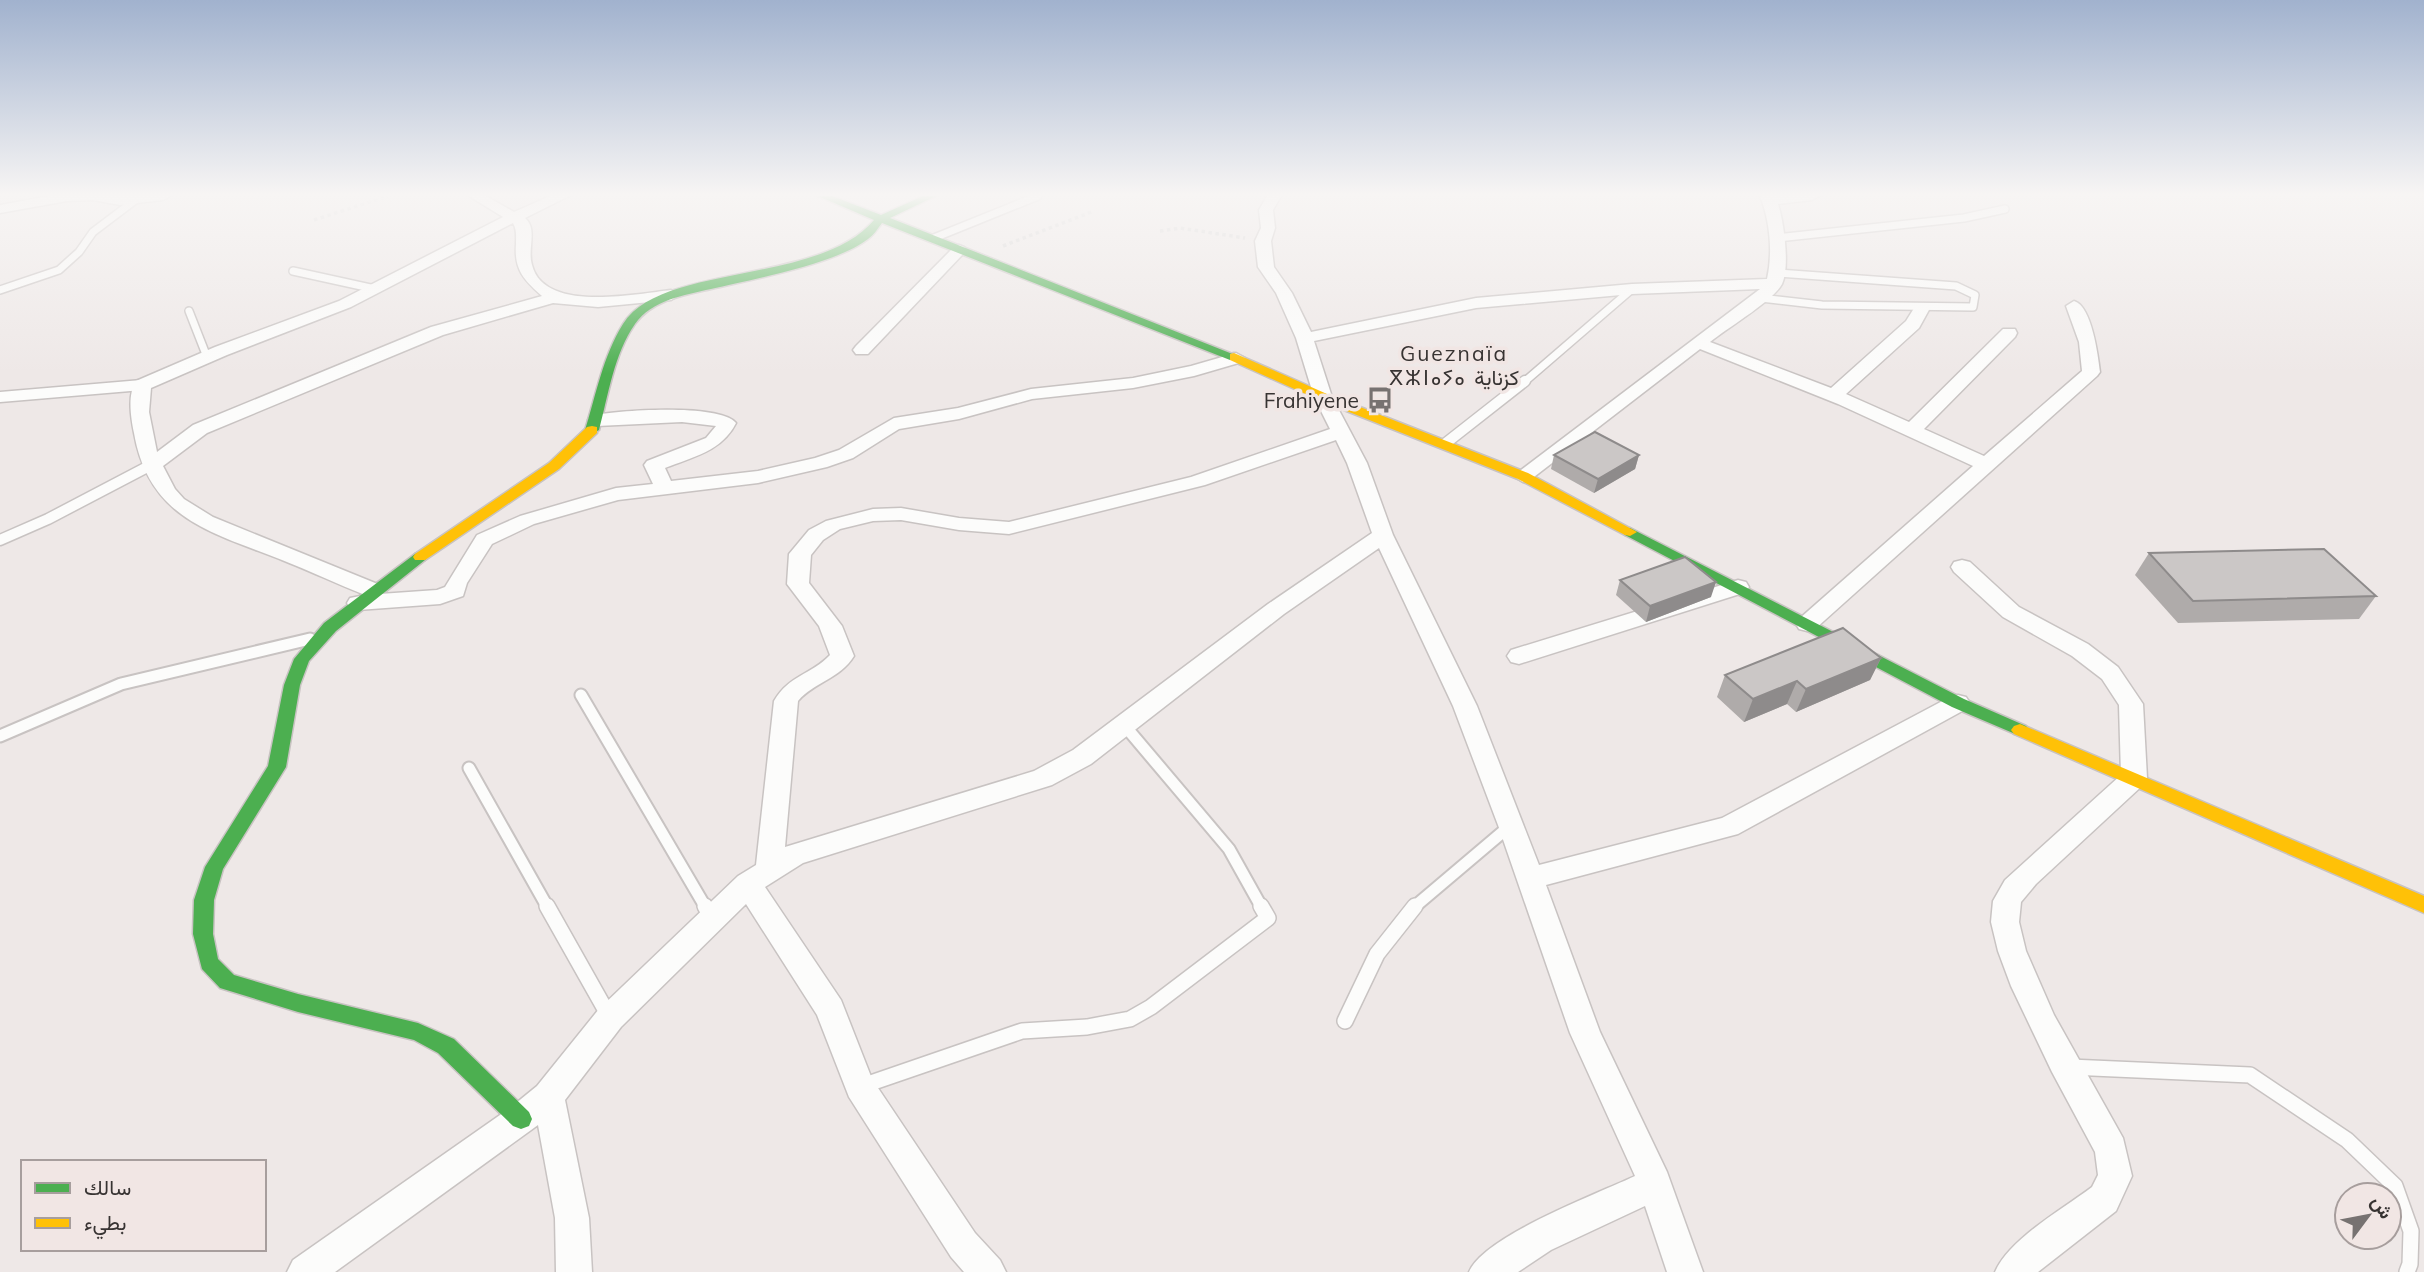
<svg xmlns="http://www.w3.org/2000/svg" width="2424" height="1272" font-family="Mulish,Vazirmatn,'Noto Sans Tifinagh',sans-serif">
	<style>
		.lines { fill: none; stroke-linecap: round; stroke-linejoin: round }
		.lane-far3-casing { stroke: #c8c3c2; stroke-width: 10 }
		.lane-far2-casing { stroke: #c8c3c2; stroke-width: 13 }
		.lane-far1-casing { stroke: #c8c3c2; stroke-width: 15 }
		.lane-casing { stroke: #c8c3c2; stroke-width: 18 }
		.street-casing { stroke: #c8c3c2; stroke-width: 3 }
		.fast-casing { stroke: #c8c3c2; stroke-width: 3 }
		.slow-casing { stroke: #c8c3c2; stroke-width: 3 }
		.path { stroke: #d4d3d3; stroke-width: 3.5; stroke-dasharray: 3.5 3.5; stroke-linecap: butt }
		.lane-far3 { stroke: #fcfcfb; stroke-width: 7 }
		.lane-far2 { stroke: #fcfcfb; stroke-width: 10 }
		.lane-far1 { stroke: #fcfcfb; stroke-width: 11 }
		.lane { stroke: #fcfcfb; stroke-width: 15 }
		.street { fill: #fcfcfb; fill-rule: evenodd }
		.fast { fill: #4caf50; fill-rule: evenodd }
		.slow { fill: #ffc107; fill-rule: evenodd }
		.wall { fill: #afabaa }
		.shaded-wall { fill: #8e8b8b }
		.building { fill: #cbc7c6; stroke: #8e8b8b; stroke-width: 2 }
		.labels { text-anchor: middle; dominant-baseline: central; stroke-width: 7; stroke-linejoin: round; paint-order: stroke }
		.far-quarter-label { font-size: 21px; letter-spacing: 2px; fill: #373332; stroke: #f1e6e4 }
		.poi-label { font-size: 21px; fill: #373332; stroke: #f1e6e4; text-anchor: end }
	</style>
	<rect width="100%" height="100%" fill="#eee8e7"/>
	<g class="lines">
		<g class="lane-far3-casing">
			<g id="lane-far3">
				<polyline points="934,238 1038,196"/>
				<polyline points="1777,238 1964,218 2005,209"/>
				<polyline points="293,271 375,289"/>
				<polyline points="0,290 59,270 79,252 93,232 134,201"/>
				<polyline points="1761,298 1822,305 1973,307 1975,295 1956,286 1778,273"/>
				<polyline points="189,311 207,357"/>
				<polyline points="1523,383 1632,289"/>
			</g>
		</g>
		<g class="lane-far2-casing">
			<g id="lane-far2">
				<polyline points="0,397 142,385"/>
				<polyline points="1446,443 1525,381"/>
				<polyline points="0,540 48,519 153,464"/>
			</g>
		</g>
		<g class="lane-far1-casing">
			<g id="lane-far1">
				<polyline points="581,695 706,908"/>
				<polyline points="1125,726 1229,849 1262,908"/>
				<polyline points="0,736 121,684 310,639"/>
				<polyline points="469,768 548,908"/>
				<polyline points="1413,908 1511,825"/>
			</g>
		</g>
		<g class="lane-casing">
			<g id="lane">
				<polyline points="547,906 609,1016"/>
				<polyline points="705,906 712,918"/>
				<polyline points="1345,1021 1377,954 1415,906"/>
				<polyline points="2070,1067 2250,1075 2347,1140 2395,1186 2411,1231 2410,1264 2407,1272"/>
				<polyline points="862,1086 1022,1031 1087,1027 1130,1019 1151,1007 1268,918 1261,906"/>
			</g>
		</g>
		<g class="street-casing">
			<g id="street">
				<polygon points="49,196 170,196 163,200 120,205 93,200 67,201 0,213 0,205"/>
				<path d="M469 196H486L514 212 550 196H569L525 218C538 229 527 249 532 265 544 313 635 294 671 290L679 295 671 300 598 307 553 303 443 335 207 433 163 466 175 489 184 499 213 517 380 585 383 590 380 594 437 590 445 587 477 535 520 516 616 488 653 484 644 465 647 461 706 438 716 426 682 422 597 426 588 420 590 416C616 410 720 403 736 423 722 451 693 457 665 468L671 481 758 471 815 458 839 450 894 418 958 408 1031 389 1133 378 1191 366 1236 353 1245 358 1242 362 1194 376 1133 388 1032 399 959 419 899 429 853 458 827 467 758 483 618 500 534 524 492 544 467 583 463 596 440 604 358 610 350 608 347 603 350 598 365 595C337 584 310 571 282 560 211 532 149 519 134 433 131 418 127 395 136 381L215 347 339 301 503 217ZM513 223C517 230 516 236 516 244 514 270 524 280 542 296L431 327 193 425 157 452 149 412 151 388 227 355 351 307Z"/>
				<path d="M1267 196H1281L1273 210 1275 228 1271 241 1274 267 1292 293 1311 332 1476 298 1632 284 1767 279C1773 252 1770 221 1760 196H1819L1812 200 1778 204C1784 223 1790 267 1782 284 1773 301 1727 328 1710 342L1831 388 1906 321 1916 305H1928L1930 308 1919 328 1846 394 1909 422 2003 329H2015L2017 333 2015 337 1924 429 1984 456 2082 371 2079 342 2066 306 2074 301C2092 306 2098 356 2100 372L2097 376 1815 629 1807 631 1799 629 1796 624 1799 619 1973 466 1838 404 1700 349 1530 480 1523 482 1513 476 1760 289 1632 294 1476 308 1314 341 1332 397 1367 463 1393 535 1477 706 1539 865 1722 818 1950 697 1958 695 1966 697 1970 703 1966 709 1738 834 1546 885 1600 1032 1667 1172 1703 1272H1667L1645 1206 1551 1250 1518 1272H1469C1484 1236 1597 1194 1635 1176L1570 1033 1498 825 1453 706 1379 548 1284 614 1091 764 1052 785 803 863 765 887 841 1000 872 1079 975 1233 1000 1260 1006 1272H964L951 1257 849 1097 817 1015 746 904 621 1027 565 1100 589 1218 592 1272H556L555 1218 538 1125 335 1272H287L293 1260 510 1108 537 1086 599 1009 738 876 756 865 774 701C789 675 811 675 830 655L819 626 787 584 789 554 809 530 826 521 873 509 901 508 959 518 1009 522 1191 477 1330 429 1314 397 1296 338 1276 293 1258 267 1255 241 1261 228 1259 210ZM1336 440 1347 463 1372 533 1268 604 1073 750 1034 771 785 847 798 701C814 682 840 679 854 656L842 626 809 583 811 555 823 540 840 529 873 521 901 520 959 530 1009 534 1205 485Z"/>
				<polygon points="959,245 964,247 967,250 964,253 868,354 856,354 853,350 856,346 954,247"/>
				<path d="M1962 560 1970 562 2019 607 2088 644 2118 667 2143 704 2147 778 2143 785 2036 884 2021 902 2019 922 2026 951 2054 1015 2123 1138 2132 1176 2116 1211 2038 1272H1995C2009 1239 2063 1209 2092 1187L2098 1175 2095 1152 2052 1072 2011 986 1998 951 1991 922 1993 901 2005 880 2121 775 2119 705 2102 679 2072 656 2003 617 1954 572 1951 567 1954 562Z"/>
				<polygon points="1738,580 1746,582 1749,587 1746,592 1519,664 1511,662 1507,656 1511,650"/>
			</g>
		</g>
		<g class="fast-casing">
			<g id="fast">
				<path d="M818 196H832L881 215 923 196H936L890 218 1240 357 1238 360H1230L882 223C878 228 874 235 868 239 836 264 753 279 711 289 684 295 652 300 635 324 614 354 608 396 599 430L592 434 587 433 585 430C596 395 603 356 623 324 661 263 820 285 874 220Z"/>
				<polygon points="1630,528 1964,699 2026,726 2029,730 2026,734 2020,736 1952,707 1625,535 1623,532 1625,529"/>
				<polygon points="420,552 427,557 425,560 336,631 309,661 300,685 286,767 223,869 214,900 213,934 218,959 234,975 298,994 418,1023 454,1039 529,1112 532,1119 529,1126 521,1129 513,1126 438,1053 414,1040 298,1012 220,988 202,969 193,934 194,900 205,867 268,766 284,685 294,659 324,623 415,554"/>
			</g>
		</g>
		<g class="slow-casing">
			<g id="slow">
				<polygon points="1234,353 1327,394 1528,473 1637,532 1630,536 1625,535 1518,479 1319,400 1230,360 1230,354"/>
				<polygon points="592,426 597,427 597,433 559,469 425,560 415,560 413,557 415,554 549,463 587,427"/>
				<polygon points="2020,724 2424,896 2424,913 2014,734 2011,730 2014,726"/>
			</g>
		</g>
		<g class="path">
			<polyline points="314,220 388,196"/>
			<polyline points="1160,231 1180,228 1245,238"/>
			<polyline points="1003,246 1094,211"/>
		</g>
		<use href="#lane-far3" class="lane-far3"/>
		<use href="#lane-far2" class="lane-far2"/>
		<use href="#lane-far1" class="lane-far1"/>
		<use href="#lane" class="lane"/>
		<use href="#street" class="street"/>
		<use href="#fast" class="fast"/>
		<use href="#slow" class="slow"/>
	</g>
	<g class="wall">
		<polygon points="1554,455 1639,455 1635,469 1594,493 1551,469"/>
		<polygon points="2149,553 2376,596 2359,619 2178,623 2135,575"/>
		<polygon points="1620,580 1711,597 1646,622 1616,595"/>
		<polygon points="1881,658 1870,680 1796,712 1787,704 1744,722 1717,697 1725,675"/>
	</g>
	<g class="shaded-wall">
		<polygon points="1639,455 1635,469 1594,493 1598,479"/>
		<polygon points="1716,582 1711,597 1646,622 1650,606"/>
		<polygon points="1881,658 1870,680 1796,712 1806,689"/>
		<polygon points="1797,681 1787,704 1744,722 1753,699"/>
	</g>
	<g class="building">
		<polygon points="1595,432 1639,455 1598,479 1554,455"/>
		<polygon points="2324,549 2376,596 2193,601 2149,553"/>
		<polygon points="1685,557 1716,582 1650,606 1620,580"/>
		<polygon points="1843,628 1881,658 1806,689 1797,681 1753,699 1725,675"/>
	</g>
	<linearGradient id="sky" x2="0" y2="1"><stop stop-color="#a1b2ce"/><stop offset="0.52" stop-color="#f7f5f4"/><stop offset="1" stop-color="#f7f5f4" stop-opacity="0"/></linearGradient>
	<rect width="2424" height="374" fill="url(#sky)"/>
	<defs>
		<g id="bus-bare" transform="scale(2.1)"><path d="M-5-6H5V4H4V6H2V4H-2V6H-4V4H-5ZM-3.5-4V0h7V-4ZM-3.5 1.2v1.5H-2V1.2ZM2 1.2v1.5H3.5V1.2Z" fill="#777271" stroke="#f1e6e4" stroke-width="2.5" paint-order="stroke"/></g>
	</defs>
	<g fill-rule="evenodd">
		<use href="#bus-bare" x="1380" y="400"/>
	</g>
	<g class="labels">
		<g class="far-quarter-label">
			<text x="1454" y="353">Gueznaïa<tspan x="1454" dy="24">ⴳⵣⵏⴰⵢⴰ كزناية</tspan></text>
		</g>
		<g class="poi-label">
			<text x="1359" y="400">Frahiyene</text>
		</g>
	</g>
	<rect x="21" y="1160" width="245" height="91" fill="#f1e6e4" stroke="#a79e9d" stroke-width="2"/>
	<rect x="35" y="1183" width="35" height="10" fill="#4caf50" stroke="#a79e9d" stroke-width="2"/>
	<text x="84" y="1195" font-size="21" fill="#373332">سالك</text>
	<rect x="35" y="1218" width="35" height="10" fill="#ffc107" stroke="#a79e9d" stroke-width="2"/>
	<text x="84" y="1230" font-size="21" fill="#373332">بطيء</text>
	<g transform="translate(2368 1216) rotate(58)"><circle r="33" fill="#f1e6e4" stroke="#a79e9d" stroke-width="2"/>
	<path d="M0-5L12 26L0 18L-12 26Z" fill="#777271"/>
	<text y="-10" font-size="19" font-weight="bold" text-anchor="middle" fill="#373332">ش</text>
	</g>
</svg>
